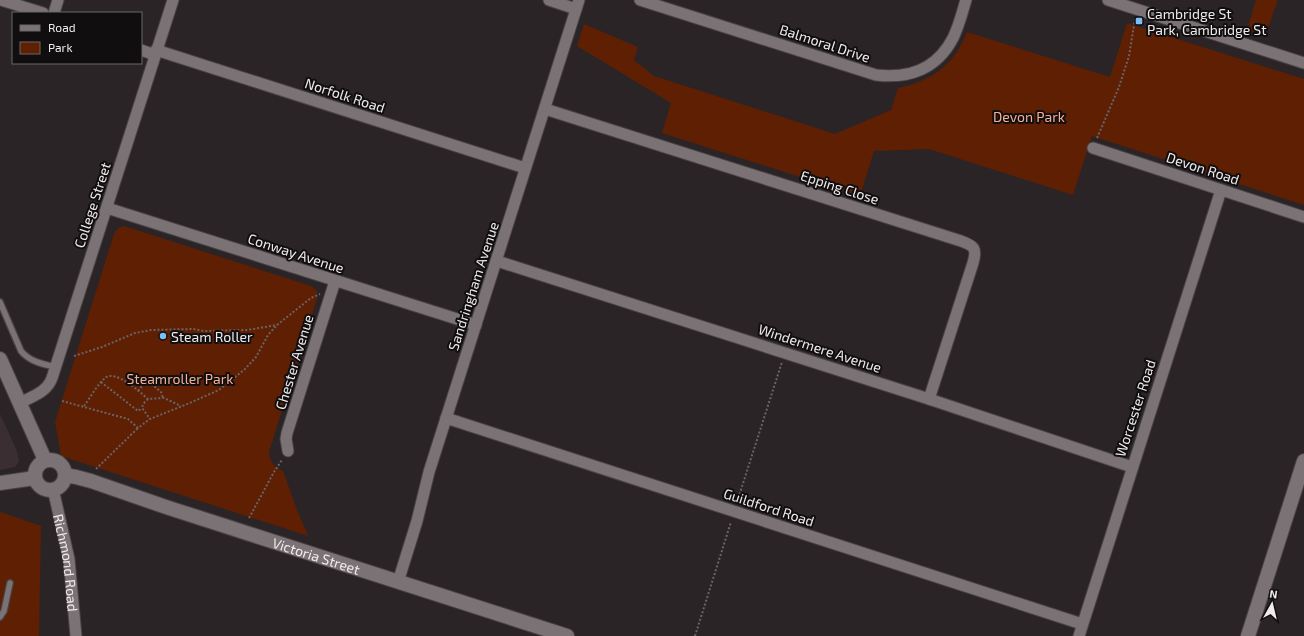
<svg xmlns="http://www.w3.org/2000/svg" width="1304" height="636" font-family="'Exo 2',sans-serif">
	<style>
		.built { fill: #3b2e33 }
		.green { fill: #5e1f03 }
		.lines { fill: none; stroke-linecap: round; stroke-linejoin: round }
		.service-casing { stroke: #484344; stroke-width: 8 }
		.minor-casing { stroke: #484344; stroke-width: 13 }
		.tertiary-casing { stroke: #484344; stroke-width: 16 }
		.path { stroke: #6b6466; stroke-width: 2; stroke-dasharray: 2 2; stroke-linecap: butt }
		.service { stroke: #7a7275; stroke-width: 5.5 }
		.minor { stroke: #7a7275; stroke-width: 11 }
		.tertiary { stroke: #7a7275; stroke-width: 14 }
		.poi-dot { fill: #7cbef9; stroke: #110e0f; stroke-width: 1.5 }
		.labels { text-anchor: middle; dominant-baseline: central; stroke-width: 4; stroke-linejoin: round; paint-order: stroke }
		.poi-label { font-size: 14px; fill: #efeaeb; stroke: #110e0f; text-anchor: start }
		.street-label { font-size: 14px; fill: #efeaeb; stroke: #110e0f }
		.park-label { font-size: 14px; fill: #f4b096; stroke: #110e0f }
	</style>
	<rect width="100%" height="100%" fill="#2b2426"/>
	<polygon class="built" points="0,414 17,451 19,461 15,467 0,470"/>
	<g class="green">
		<polygon points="1256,0 1278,0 1265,36 1247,30"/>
		<path d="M1127 23 1304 79V205L1092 136 1073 195 929 149 874 151 860 196 662 133 671 103 577 46 584 24 638 47 634 60 654 76 835 134 891 110 898 88C932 81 955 64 967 32L1110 77Z"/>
		<path d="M124 226 311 286 317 291V298L269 452C270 462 274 467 283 471L297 510 308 536 61 456 55 422 114 234C117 229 118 228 124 226Z"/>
		<polygon points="0,512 41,526 39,636 0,636"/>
	</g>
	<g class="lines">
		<g class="service-casing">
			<g id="service">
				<path d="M0 302 21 351C30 362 43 364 56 367"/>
				<polyline points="0,617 4,611 10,583"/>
			</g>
		</g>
		<g class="minor-casing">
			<g id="minor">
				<polyline points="1,0 43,13"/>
				<polyline points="549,0 576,9"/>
				<path d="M640 0 876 75C909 79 937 69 953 38 959 26 962 13 966 0"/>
				<polyline points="1108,0 1304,63"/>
				<polyline points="54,13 58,0"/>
				<polyline points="141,50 155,55"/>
				<polyline points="156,50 525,168"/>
				<path d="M545 109 961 241C975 246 977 249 973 263L929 399"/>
				<polyline points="1093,148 1304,217"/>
				<polyline points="107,208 476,325"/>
				<polyline points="497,261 929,399 1132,467"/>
				<path d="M20 403C33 396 47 392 52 378L173 0"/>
				<polyline points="446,418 1082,624"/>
				<polyline points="288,451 286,439 287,433 335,281"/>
				<path id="s1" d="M53 489 69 559 76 636"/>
				<polyline points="398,582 417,521 429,472 579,0"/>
				<polyline points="1079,636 1221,190"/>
			</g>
		</g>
		<g class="tertiary-casing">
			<g id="tertiary">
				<polyline points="0,359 45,460"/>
				<circle cx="50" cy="475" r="15"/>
				<path id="s2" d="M65 475 76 477 91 481 169 508 567 636"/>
				<polyline points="0,483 35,478"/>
				<polyline points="1248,636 1304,461"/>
			</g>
		</g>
		<g class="path">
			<polyline points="1097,138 1119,87 1129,56 1135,19"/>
			<polyline points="74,356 102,347 135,333 151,330 193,329 204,331 247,330 277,325"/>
			<polyline points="101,382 138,411 142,408"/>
			<polyline points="138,391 147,380 161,392 163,398"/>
			<polyline points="148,399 143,404 142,408 150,419"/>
			<polyline points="62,401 128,419 138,428 150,419 192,402 219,390 245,369 256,357 268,335 277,325 311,298 320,294"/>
			<path d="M84 406C90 398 97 385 105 378 115 369 140 392 148 399L164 398 181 406"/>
			<polyline points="96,469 138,428"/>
			<polyline points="737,502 782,362"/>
			<polyline points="249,518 274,472 282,460"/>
			<polyline points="695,636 731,522"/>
		</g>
		<use href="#service" class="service"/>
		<use href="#minor" class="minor"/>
		<use href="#tertiary" class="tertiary"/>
	</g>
	<g class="poi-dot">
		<rect x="1135" y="17" width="8" height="8" rx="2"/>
		<circle cx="163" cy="336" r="4"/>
	</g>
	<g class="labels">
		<g class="poi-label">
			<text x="1147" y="13">Cambridge St<tspan x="1147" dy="16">Park, Cambridge St</tspan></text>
			<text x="171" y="336">Steam Roller</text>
		</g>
		<g class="street-label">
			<text transform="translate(825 43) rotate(18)">Balmoral Drive</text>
			<text transform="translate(345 95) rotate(18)">Norfolk Road</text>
			<text transform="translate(1203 168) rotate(18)">Devon Road</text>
			<text transform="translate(840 187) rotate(18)">Epping Close</text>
			<text transform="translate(92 205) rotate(-72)">College Street</text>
			<text transform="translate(296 253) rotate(18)">Conway Avenue</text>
			<text transform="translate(473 286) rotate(-72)">Sandringham Avenue</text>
			<text transform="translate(820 348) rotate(18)">Windermere Avenue</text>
			<text transform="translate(294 362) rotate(-73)">Chester Avenue</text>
			<text transform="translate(1135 408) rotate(-72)">Worcester Road</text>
			<text transform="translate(769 507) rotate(18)">Guildford Road</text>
			<text stroke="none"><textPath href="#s2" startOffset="264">Victoria Street</textPath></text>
			<text stroke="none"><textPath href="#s1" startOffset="75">Richmond Road</textPath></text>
		</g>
		<g class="park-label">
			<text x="1029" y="116">Devon Park</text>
			<text x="180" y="378">Steamroller Park</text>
		</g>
	</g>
	<rect x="12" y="12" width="130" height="52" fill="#110e0f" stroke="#6a6667"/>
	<rect x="20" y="25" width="20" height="6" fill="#7a7275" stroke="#6a6667"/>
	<text x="48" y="32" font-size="12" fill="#efeaeb">Road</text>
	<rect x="20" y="42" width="20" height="12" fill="#5e1f03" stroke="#6a6667"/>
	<text x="48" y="52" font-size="12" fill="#efeaeb">Park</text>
	<g transform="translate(1272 604) rotate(8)" stroke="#110e0f" stroke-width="3" paint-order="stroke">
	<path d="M0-3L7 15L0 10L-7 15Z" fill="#efeaeb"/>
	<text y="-6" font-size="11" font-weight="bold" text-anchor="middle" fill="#efeaeb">N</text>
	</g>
</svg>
